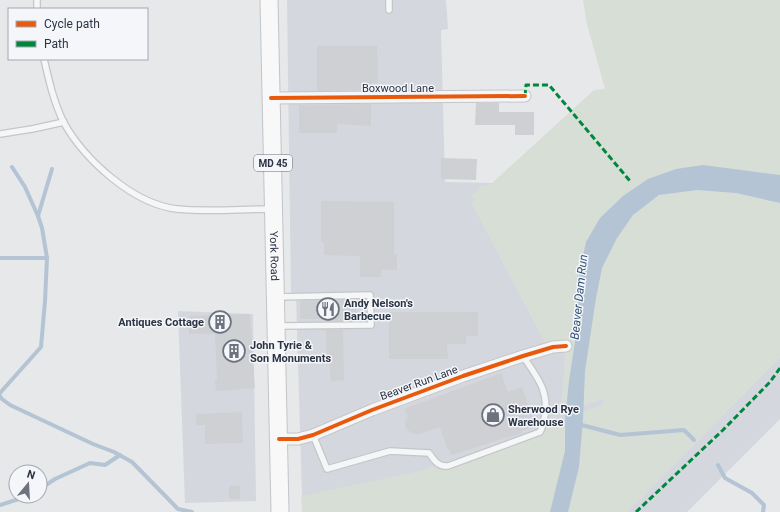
<svg xmlns="http://www.w3.org/2000/svg" width="780" height="512" font-family="Roboto,sans-serif">
	<style>
		.built { fill: #d4d7dd }
		.green { fill: #d6ded6 }
		.water { fill: #b4c4d5 }
		.lines { fill: none; stroke-linecap: round; stroke-linejoin: round }
		.stream { stroke: #b4c4d5; stroke-width: 4 }
		.building { fill: #ced0d3 }
		.service-casing { stroke: #c4c6c8; stroke-width: 8 }
		.minor-casing { stroke: #c4c6c8; stroke-width: 13 }
		.primary-casing { stroke: #c2c5c8; stroke-width: 19 }
		.service { stroke: #f5f6f7; stroke-width: 5.5 }
		.minor { stroke: #f5f6f7; stroke-width: 11 }
		.primary { stroke: #f8f8f8; stroke-width: 17 }
		.quiet { stroke: #00873e; stroke-width: 3; stroke-dasharray: 6 3; stroke-linecap: butt }
		.cycleway-casing { stroke: #f4f6f9; stroke-width: 6 }
		.cycleway { stroke: #e8590c; stroke-width: 4 }
		.labels { text-anchor: middle; dominant-baseline: central; stroke-width: 3; stroke-linejoin: round; paint-order: stroke }
		.shield { fill: #f4f6f9; stroke: #676e7b; stroke-width: 1 }
		.shield-label { font-size: 10px; font-weight: bold; fill: #2b3445 }
		.street-label { font-size: 11px; fill: #2b3445; stroke: #f4f6f9 }
		.poi-label { font-size: 11px; font-weight: bold; fill: #2b3445; stroke: #f4f6f9; text-anchor: start }
		.water-label { font-size: 12px; font-style: italic; fill: #34527a; stroke: #f4f6f9 }
	</style>
	<rect width="100%" height="100%" fill="#e6e8ea"/>
	<g class="built">
		<polygon points="287,0 446,0 448,29 441,30 445,182 493,183 472,203 546,344 566,348 561,414 604,398 603,405 422,471 302,497 296,295 291,294"/>
		<polygon points="178,311 253,314 256,501 185,503"/>
		<polygon points="780,357 780,419 687,512 627,512"/>
	</g>
	<polygon class="green" points="583,0 780,0 780,357 627,512 302,512 301,496 425,470 603,405 604,398 561,414 566,348 546,344 472,203 476,199 471,196 479,187 491,184 594,90 605,89 587,24"/>
	<polygon class="water" points="703,165 780,175 780,203 736,193 697,190 659,195 633,215 617,238 602,268 596,298 585,371 583,419 579,467 568,512 550,512 565,451 565,420 569,381 576,335 577,298 580,270 586,242 600,218 623,196 648,179 676,169"/>
	<g class="lines">
		<g class="stream">
			<polyline points="38,216 52,169"/>
			<polyline points="0,258 47,258"/>
			<polyline points="0,393 41,347 45,301 47,258 42,228 38,216 25,187 12,167"/>
			<polyline points="0,396 2,399 10,405 93,444 114,452 132,462 178,509 192,512"/>
			<polyline points="578,424 620,435 684,430 694,440"/>
			<polyline points="718,465 725,478 752,493 764,505 763,512"/>
			<polyline points="40,489 55,479 90,463 105,465 120,455"/>
			<polyline points="0,505 28,496"/>
		</g>
	</g>
	<g class="building">
		<polygon points="317,46 377,46 378,83 372,83 371,90 317,91"/>
		<polygon points="476,103 499,103 499,112 534,112 534,135 515,135 515,125 475,125"/>
		<polygon points="371,104 371,126 337,124 337,133 299,133 299,105"/>
		<polygon points="441,158 477,159 476,180 441,179"/>
		<polygon points="321,201 394,202 394,254 397,254 397,270 381,270 381,277 360,277 360,256 324,255 324,242 321,242"/>
		<polygon points="344,300 357,300 357,317 343,318 343,321 326,321 326,319 300,319 300,301"/>
		<polygon points="389,312 478,312 478,336 466,336 466,344 447,344 448,359 389,359"/>
		<polygon points="250,314 255,388 216,391 215,380 217,380 215,334 189,334 189,316"/>
		<polygon points="326,330 343,330 344,380 331,381 329,358 327,358"/>
		<polygon points="501,373 508,392 522,387 535,426 521,431 522,433 452,455 449,450 448,450 440,427 416,435 415,433 411,433 406,428 405,423 408,416 404,409"/>
		<polygon points="242,412 243,443 205,444 205,425 196,425 196,414"/>
		<rect x="229" y="486" width="11" height="13"/>
	</g>
	<g class="lines">
		<g class="service-casing">
			<g id="service">
				<polyline points="37,9 37,0"/>
				<polyline points="389,10 389,0"/>
				<path d="M44 59C49 81 54 103 64 123 85 160 133 204 177 209 208 212 240 209 271 209"/>
				<polyline points="0,134 32,129 64,122"/>
				<polyline points="277,297 370,295 371,325 278,326"/>
				<path d="M313 435 327 469 390 451 429 453C434 460 438 467 448 466L540 432C543 427 544 421 545 415 549 390 536 376 523 356"/>
			</g>
		</g>
		<g class="minor-casing">
			<g id="minor">
				<polyline points="271,98 525,96"/>
				<polyline points="279,439 298,439 313,435 372,410 463,376 523,356 553,347 566,346"/>
			</g>
		</g>
		<g class="primary-casing">
			<g id="primary">
				<path id="s1" d="M269 0 280 512"/>
			</g>
		</g>
		<use href="#service" class="service"/>
		<use href="#minor" class="minor"/>
		<use href="#primary" class="primary"/>
		<g class="quiet">
			<polyline points="525,96 526,85 549,85 630,181"/>
			<polyline points="636,512 723,430 770,382 780,368"/>
		</g>
		<g class="cycleway-casing">
			<g id="cycleway">
				<polyline points="271,98 525,96"/>
				<polyline points="279,439 298,439 313,435 372,410 463,376 523,356 553,347 566,346"/>
			</g>
		</g>
		<use href="#cycleway" class="cycleway"/>
	</g>
	<defs>
		<g id="restaurant-ring" transform="scale(1.15)"><circle r="9.5" fill="#f4f6f9" stroke="#6c737f" stroke-width="1.5"/><path d="M-5-6h1v4h1v-4h1v4h1v-4h1v5L-1.5 .5V6h-2V.5L-5-1ZM5-6V6H3V1.5H1.5Q1.5-4 5-6Z" fill="#6c737f"/></g>
		<g id="building-ring" transform="scale(1.15)"><circle r="9.5" fill="#f4f6f9" stroke="#6c737f" stroke-width="1.5"/><path d="M-4-6H4V6H1V3H-1V6H-4ZM-2.5-4.3h1.7v1.8h-1.7ZM.8-4.3h1.7v1.8H.8ZM-2.5-1h1.7V.8h-1.7ZM.8-1h1.7V.8H.8Z" fill="#6c737f"/></g>
		<g id="shop-ring" transform="scale(1.15)"><circle r="9.5" fill="#f4f6f9" stroke="#6c737f" stroke-width="1.5"/><path d="M-5-2.5h2.3a2.7 3.5 0 0 1 5.4 0H5L5.5 6h-11ZM-1.5-2.5h3a1.5 2.3 0 0 0-3 0Z" fill="#6c737f"/></g>
	</defs>
	<g fill-rule="evenodd">
		<use href="#restaurant-ring" x="328" y="309"/>
		<use href="#building-ring" x="220" y="322"/>
		<use href="#building-ring" x="234" y="351"/>
		<use href="#shop-ring" x="493" y="415"/>
	</g>
	<g class="labels">
		<rect class="shield" x="254" y="155" width="38" height="16" rx="3"/>
		<g class="shield-label">
			<text x="273" y="163">MD 45</text>
		</g>
		<g class="street-label">
			<text x="398" y="88">Boxwood Lane</text>
			<text stroke="none"><textPath href="#s1" startOffset="256">York Road</textPath></text>
			<text transform="translate(419 383) rotate(-20)">Beaver Run Lane</text>
		</g>
		<g class="poi-label">
			<text x="344" y="303">Andy Nelson's<tspan x="344" dy="13">Barbecue</tspan></text>
			<text x="204" y="322" text-anchor="end">Antiques Cottage</text>
			<text x="250" y="345">John Tyrie &amp;<tspan x="250" dy="13">Son Monuments</tspan></text>
			<text x="508" y="409">Sherwood Rye<tspan x="508" dy="13">Warehouse</tspan></text>
		</g>
		<g class="water-label">
			<text transform="translate(579 297) rotate(-84)">Beaver Dam Run</text>
		</g>
	</g>
	<rect x="8" y="8" width="140" height="52" fill="#f4f6f9" stroke="#a4a8b1"/>
	<rect x="16" y="21" width="20" height="6" fill="#e8590c" stroke="#a4a8b1"/>
	<text x="44" y="28" font-size="12" fill="#2b3445">Cycle path</text>
	<rect x="16" y="41" width="20" height="6" fill="#00873e" stroke="#a4a8b1"/>
	<text x="44" y="48" font-size="12" fill="#2b3445">Path</text>
	<g transform="translate(28 484) rotate(18)"><circle r="19" fill="#f4f6f9" stroke="#a4a8b1"/>
	<path d="M0-3L7 15L0 10L-7 15Z" fill="#6c737f"/>
	<text y="-6" font-size="11" font-weight="bold" text-anchor="middle" fill="#2b3445">N</text>
	</g>
</svg>
